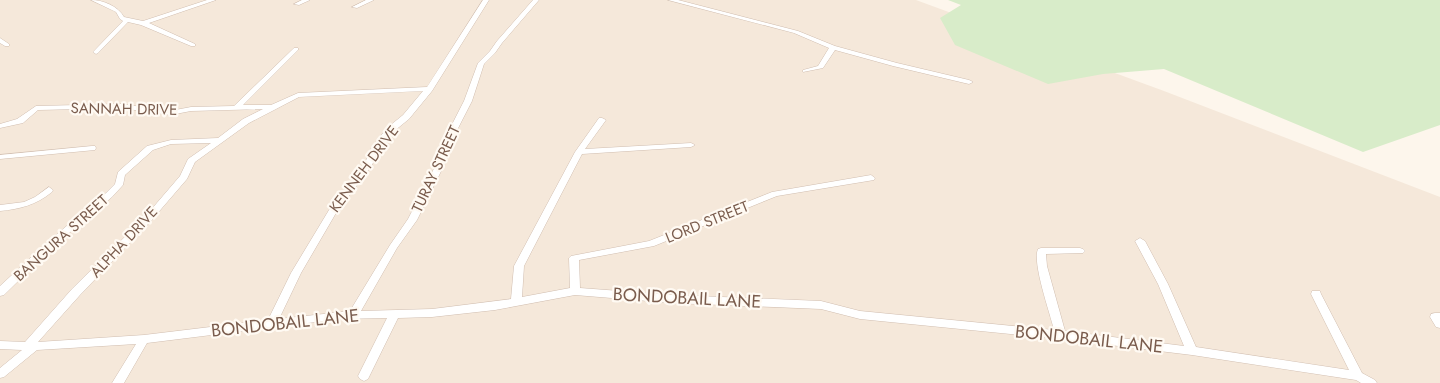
<svg xmlns="http://www.w3.org/2000/svg" width="1440" height="383" font-family="Jost,sans-serif">
	<style>
		.residential { fill: #f5e8da }
		.green { fill: #d8ecc9 }
		.lines { fill: none; stroke-linecap: round; stroke-linejoin: round }
		.minor-casing { stroke: #d1beb0; stroke-width: 1 }
		.minor { fill: #fff; fill-rule: evenodd }
		.labels { text-anchor: middle; dominant-baseline: central; stroke-width: 4.5; stroke-linejoin: round; paint-order: stroke }
		.street-label { font-size: 15px; fill: #7a5c4d; stroke: #fffaf3 }
		.near-street-label { font-size: 18px; fill: #7a5c4d; stroke: #fffaf3 }
	</style>
	<rect width="100%" height="100%" fill="#fdf6ec"/>
	<polygon class="residential" points="0,0 916,0 1164,91 1440,197 1440,383 0,383"/>
	<polygon class="green" points="948,0 1440,0 1440,125 1363,152 1164,69 1103,74 1048,84 955,45 940,18 961,5"/>
	<g class="lines">
		<g class="minor-casing">
			<g id="minor">
				<path d="M91 0C103 0 118 6 124 17L143 21 207 0H216L149 23 195 44V46H191L141 25 128 22 98 53 96 54 93 52 94 51 123 21 120 19 116 12Z"/>
				<polygon points="302,0 310,0 299,5 294,4"/>
				<polygon points="366,0 374,0 357,8 352,7"/>
				<path d="M483 0H489L432 91 409 119 393 132 379 149 372 165 336 213 301 273 279 319 350 311 390 245 408 219 441 155 444 140 464 101 478 63 490 51 497 41 533 0H539L502 43 495 53 484 64 472 101 452 140 449 155 417 220 397 248 361 311 432 309 511 299 514 266 575 152 599 118H602L606 120 585 149 691 143 695 145 691 147 582 154 524 266 522 297 570 288 569 258 571 256 649 241 772 192 871 175 875 178 874 180 777 196 654 246 579 260 580 288 673 295 821 301 860 311 1054 330C1050 313 1032 263 1038 249L1041 248H1080L1083 249 1085 251 1083 253 1046 254 1047 266 1065 331 1184 346 1158 284 1135 241 1140 238 1145 241 1168 284 1196 347 1349 370 1311 294 1312 291H1320L1321 294 1362 373 1375 380 1377 383H1361L1356 380 1192 355 1061 339 860 319 821 309 673 303 575 295 495 310 432 317 398 318 368 379 364 381 360 379 358 376 387 318 340 319 147 343 124 383H112L136 344 37 350 4 377 0 378V368L22 350 0 349V341L25 342 72 289 144 218 180 176 188 159 211 143 171 144 153 150 125 175 123 185 112 197 56 244 4 295 0 296V286L50 240 106 193 115 184 118 172 147 146 171 140 218 138 243 119 263 109 191 111 170 115 121 108 38 110 23 123 0 128V124L17 119 36 106 121 104 170 111 191 107 234 106 294 48H298V50L243 105H271L298 93 427 87ZM423 91 403 115 387 128 372 147 364 165 329 210 291 273 268 320 144 335 38 342 80 295 150 222 187 179 195 162 249 123 299 97Z"/>
				<polygon points="668,0 678,0 798,31 835,46 897,63 969,80 973,82 969,84 893,66 835,50 823,68 803,72 803,70 818,66 829,48 794,33"/>
				<polygon points="0,38 9,44 9,46 5,46 0,43"/>
				<polygon points="92,146 95,146 96,148 95,150 0,159 0,155"/>
				<path d="M49 187 53 190 52 192C36 205 20 209 0 211V205L24 202 35 197Z"/>
				<polygon points="1435,313 1440,313 1440,328 1436,327 1430,317 1431,314"/>
			</g>
		</g>
		<use href="#minor" class="minor"/>
	</g>
	<g class="labels">
		<g class="street-label">
			<text transform="translate(124 109) rotate(1)">SANNAH DRIVE</text>
			<text transform="translate(364 169) rotate(-53)">KENNEH DRIVE</text>
			<text transform="translate(436 169) rotate(-65)">TURAY STREET</text>
			<text transform="translate(707 222) rotate(-22)">LORD STREET</text>
			<text transform="translate(61 238) rotate(-42)">BANGURA STREET</text>
			<text transform="translate(124 242) rotate(-47)">ALPHA DRIVE</text>
		</g>
		<g class="near-street-label">
			<text transform="translate(687 298) rotate(3)">BONDOBAIL LANE</text>
			<text transform="translate(285 323) rotate(-6)">BONDOBAIL LANE</text>
			<text transform="translate(1089 339) rotate(6)">BONDOBAIL LANE</text>
		</g>
	</g>
</svg>
